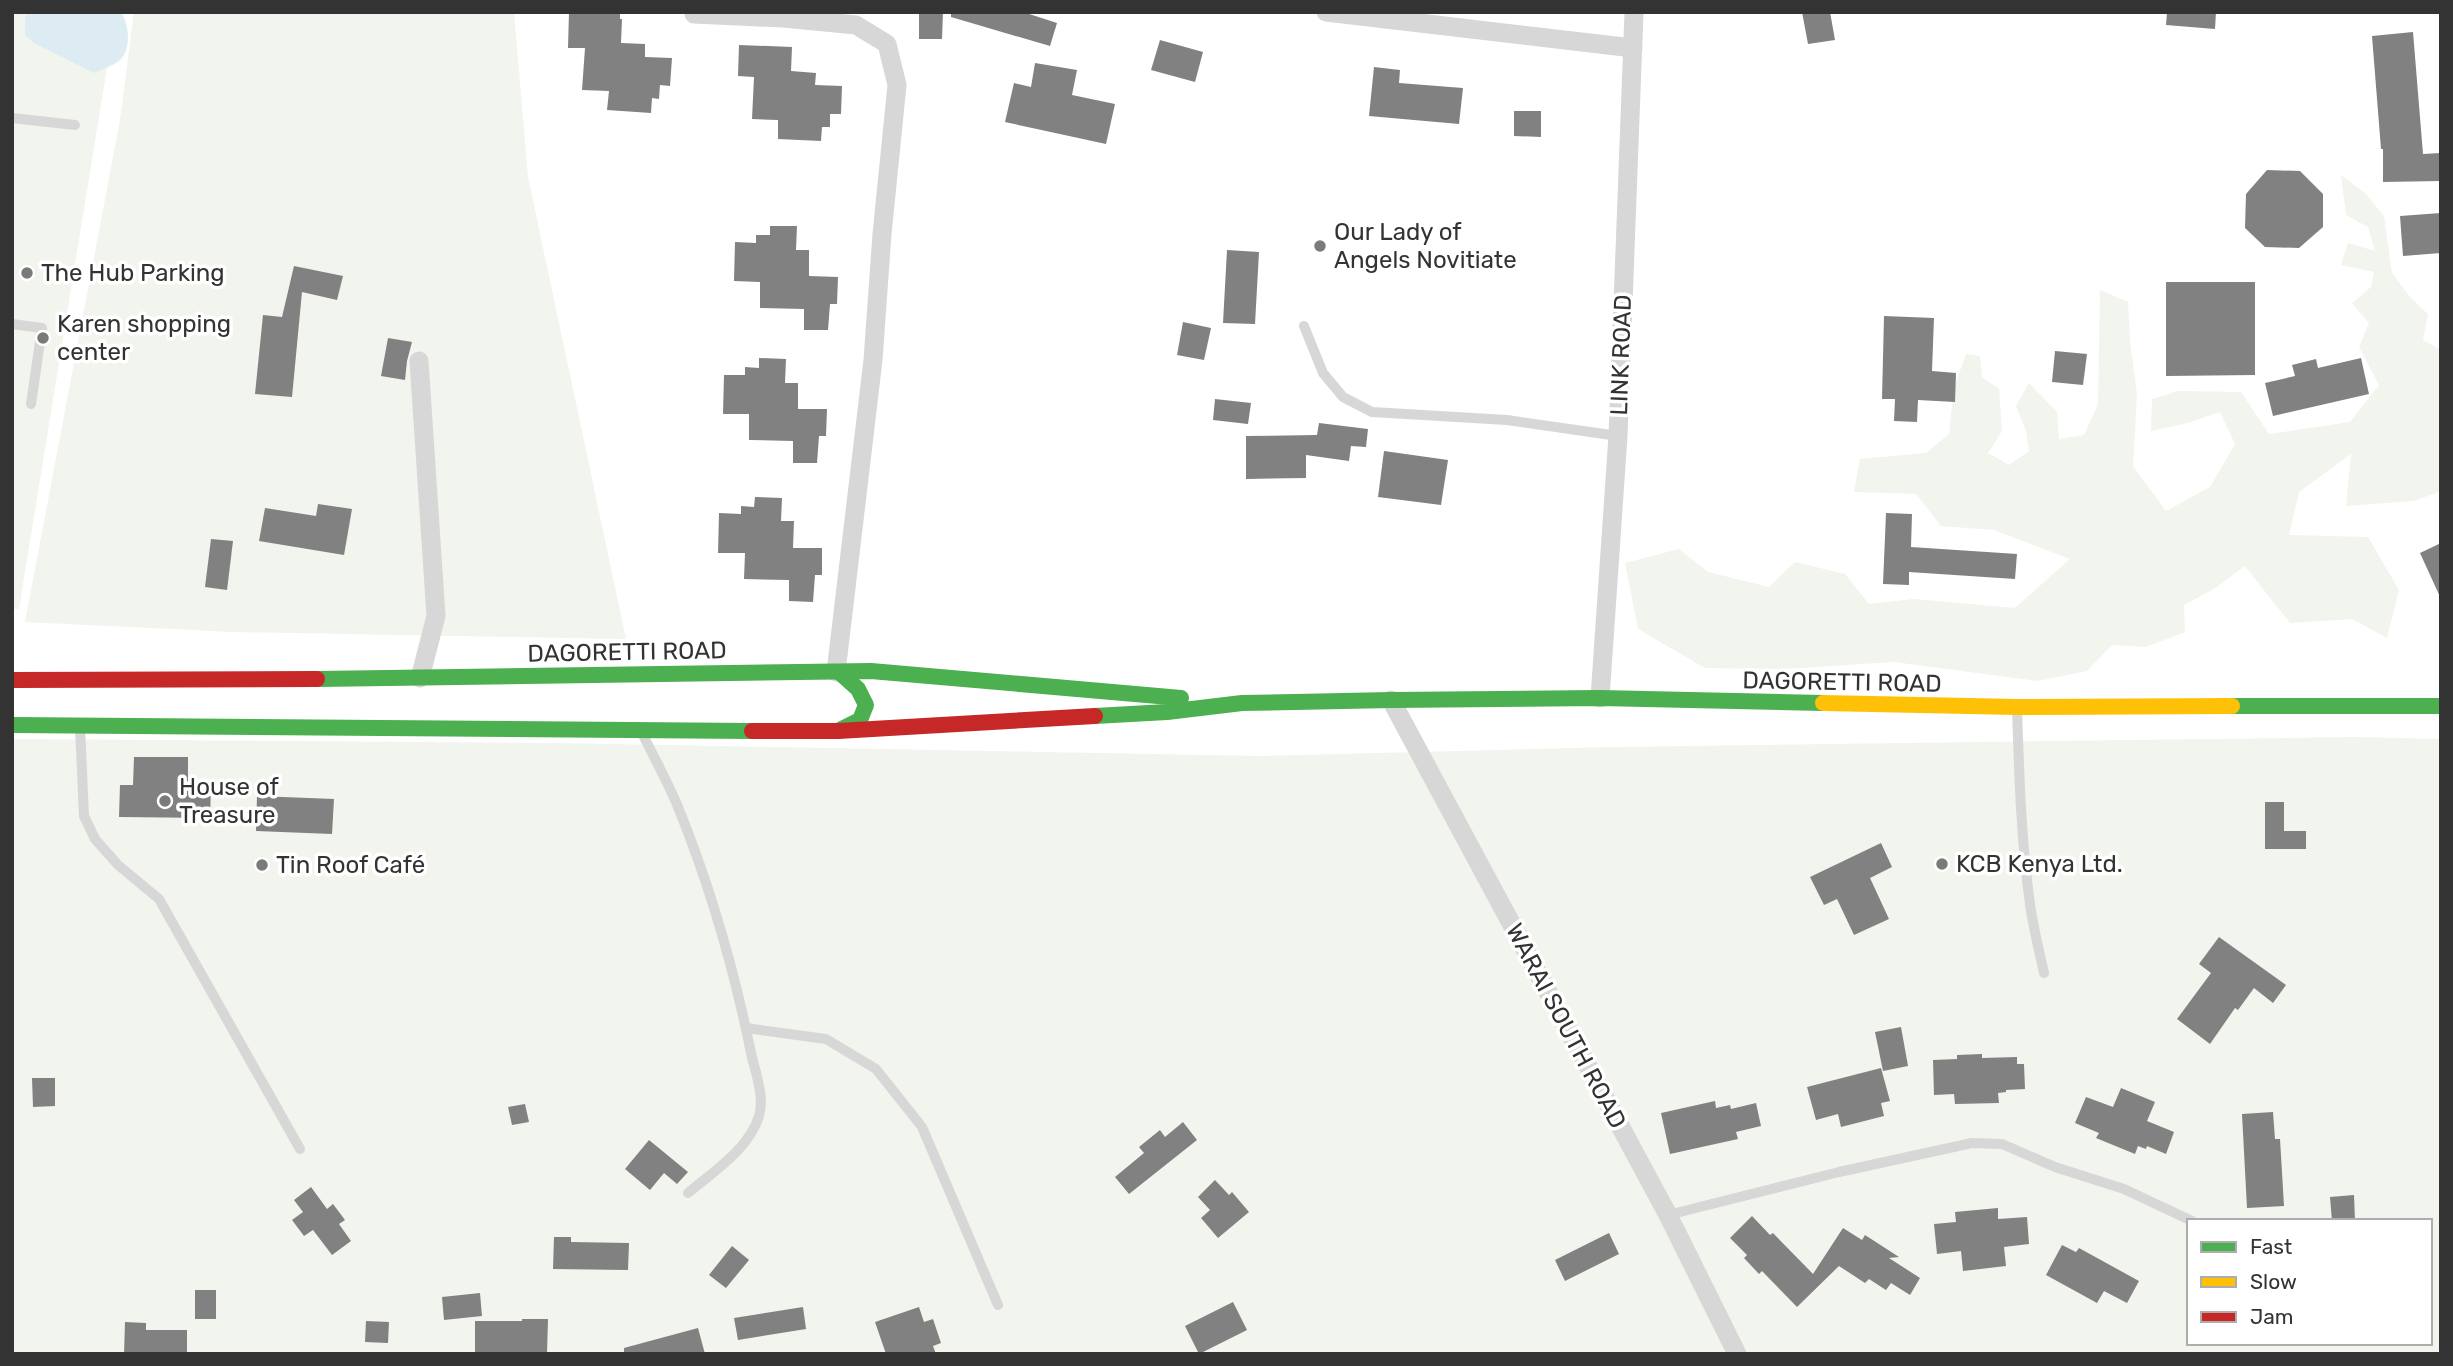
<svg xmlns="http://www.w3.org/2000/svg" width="2453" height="1366" font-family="Rubik,sans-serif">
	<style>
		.green { fill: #f1f5ed; fill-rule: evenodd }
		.water { fill: #ddebf3 }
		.building { fill: #818181 }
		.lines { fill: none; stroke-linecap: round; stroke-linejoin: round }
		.lane { stroke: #d7d7d7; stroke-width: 10 }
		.street { stroke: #d7d7d7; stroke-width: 19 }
		.fast { stroke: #4caf50; stroke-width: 16 }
		.slow { stroke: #ffc107; stroke-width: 16 }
		.jam { stroke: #c62828; stroke-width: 16 }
		.poi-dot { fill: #7a7a7a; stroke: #fff; stroke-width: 2.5 }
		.labels { text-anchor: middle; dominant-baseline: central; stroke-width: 7; stroke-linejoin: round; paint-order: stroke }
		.poi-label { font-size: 24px; fill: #333; stroke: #fff; text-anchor: start }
		.street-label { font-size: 24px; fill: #333; stroke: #fff }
	</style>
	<rect width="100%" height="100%" fill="#fff"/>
	<g class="green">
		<polygon points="12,12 116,12 19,609 12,609"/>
		<polygon points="134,12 514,12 528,177 626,639 233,632 25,622 120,120"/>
		<polygon points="2341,175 2365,193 2384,216 2392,273 2411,298 2428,314 2423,340 2441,350 2441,491 2414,501 2346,506 2351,454 2299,492 2289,535 2368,537 2399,590 2387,638 2352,619 2290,623 2245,566 2214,589 2184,605 2185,632 2146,647 2112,645 2087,671 2038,681 1894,662 1785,669 1705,668 1638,629 1625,563 1679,549 1708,572 1769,587 1795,562 1845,574 1869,604 1914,599 2015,608 2070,559 1994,530 1941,526 1916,494 1854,492 1860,459 1926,453 1949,434 1954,388 1966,354 1980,356 1982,377 1999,389 2002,431 1988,453 2009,465 2029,451 2026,431 2016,406 2029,383 2057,412 2059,439 2084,435 2098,404 2100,290 2128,302 2130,341 2137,394 2133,466 2166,511 2210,487 2235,444 2220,412 2188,423 2151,431 2152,399 2178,391 2241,392 2269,434 2350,422 2379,385 2359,347 2369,323 2352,303 2371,287 2374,272 2341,265 2348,243 2375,251 2368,227 2346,215"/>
		<path d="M2355 737 2441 739V1354H12V739L554 743 1260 756 1611 747ZM2189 1221H2430V1343H2189Z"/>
	</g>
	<path class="water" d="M28 12H121C129 24 132 49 120 60 113 66 102 69 94 73L34 43 25 35V18Z"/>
	<g class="building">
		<polygon points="569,12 620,12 620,19 622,19 621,43 645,44 645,57 672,58 670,86 660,85 659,99 652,98 651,113 607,110 609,91 582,90 585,48 568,48"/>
		<polygon points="919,12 943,12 942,39 919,39"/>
		<polygon points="951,12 1023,12 1057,23 1050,46 951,17"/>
		<polygon points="1802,12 1830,12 1835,40 1808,44"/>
		<polygon points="2167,12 2216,12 2215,29 2166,25"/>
		<polygon points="2413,32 2423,154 2441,153 2441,181 2383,182 2383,149 2381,149 2372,36"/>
		<polygon points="1160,40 1203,52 1195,82 1151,70"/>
		<polygon points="739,45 792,47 791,71 816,73 815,85 842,86 841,114 830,114 830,127 822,127 821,141 778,139 778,120 752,119 754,77 738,76"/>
		<polygon points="1035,63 1077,70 1072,95 1115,104 1106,144 1005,122 1014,83 1031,87"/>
		<polygon points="1374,67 1400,70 1399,83 1463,88 1459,124 1369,116"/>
		<polygon points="1514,111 1541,111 1541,137 1514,136"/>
		<polygon points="2267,170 2300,171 2323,194 2323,227 2299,248 2265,247 2245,228 2246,194"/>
		<polygon points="2441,213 2441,253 2403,256 2400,216"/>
		<polygon points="770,226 797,226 796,250 809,250 809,276 838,277 837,304 830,304 828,330 804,330 804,309 760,308 760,282 734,281 735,242 756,243 756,235 770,235"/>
		<polygon points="1227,250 1259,252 1255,324 1223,323"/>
		<polygon points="294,266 343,276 337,300 302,292 292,397 255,394 263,315 282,317"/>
		<polygon points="2166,282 2255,282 2255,375 2166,376"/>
		<polygon points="1884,316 1934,318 1932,371 1956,373 1955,402 1918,400 1917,422 1894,421 1895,399 1882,399"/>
		<polygon points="1183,322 1211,328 1204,360 1177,355"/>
		<polygon points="388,338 412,342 407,361 405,380 381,376"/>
		<polygon points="2055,351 2087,354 2083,385 2052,382"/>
		<polygon points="759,358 786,359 785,383 798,383 798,409 827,409 826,436 819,436 817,463 793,463 793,441 749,440 749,414 723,414 724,375 745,375 745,367 759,368"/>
		<polygon points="2361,358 2369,394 2273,416 2265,383 2295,376 2292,365 2316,359 2318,368"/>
		<polygon points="1215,399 1251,403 1248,424 1213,420"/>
		<polygon points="1319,423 1368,429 1366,447 1351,446 1349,461 1306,455 1306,478 1246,479 1246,436 1317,435"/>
		<polygon points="1384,451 1448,460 1441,505 1378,497"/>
		<polygon points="755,497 782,498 781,521 794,521 793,548 822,548 822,575 815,575 813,602 789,601 789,580 744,579 745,553 718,553 719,513 741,514 741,506 754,507"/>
		<polygon points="318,504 352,509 344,555 259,541 265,508 316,516"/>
		<polygon points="1886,513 1912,514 1911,547 2017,554 2015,579 1909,572 1909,585 1883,584"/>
		<polygon points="211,539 233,541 227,590 205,587"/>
		<polygon points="2441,543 2441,599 2420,553"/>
		<polygon points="134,757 188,757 188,786 211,786 210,818 119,817 120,785 133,785"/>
		<polygon points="257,796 334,799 332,834 256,831"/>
		<polygon points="2265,802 2284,802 2284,831 2306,831 2306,849 2265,849"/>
		<polygon points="1881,843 1892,867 1870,878 1889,919 1854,935 1837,899 1824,905 1810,877"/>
		<polygon points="2219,937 2286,985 2273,1003 2254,988 2238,1010 2235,1008 2210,1044 2177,1019 2211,973 2199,964"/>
		<polygon points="1901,1027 1908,1066 1883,1071 1875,1032"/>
		<polygon points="1982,1054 1982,1058 2017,1057 2017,1064 2024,1064 2025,1089 2006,1090 2006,1092 1998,1093 1999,1103 1955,1104 1954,1094 1934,1095 1933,1060 1957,1059 1957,1055"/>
		<polygon points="1881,1068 1890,1101 1881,1103 1884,1116 1841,1127 1838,1114 1816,1120 1807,1087"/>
		<polygon points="32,1078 55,1078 55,1106 33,1107"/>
		<polygon points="2121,1088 2155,1102 2147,1121 2174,1132 2166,1154 2147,1146 2146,1149 2138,1146 2135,1154 2096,1138 2099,1133 2075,1123 2086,1097 2113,1107"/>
		<polygon points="1715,1101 1716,1108 1730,1105 1731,1109 1756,1103 1761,1126 1736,1132 1738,1139 1670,1154 1661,1113"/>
		<polygon points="525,1104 529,1122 512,1125 508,1107"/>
		<polygon points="2273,1112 2275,1139 2280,1139 2284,1206 2247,1208 2242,1114"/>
		<polygon points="1183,1122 1197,1140 1129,1194 1115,1177 1144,1153 1139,1147 1160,1130 1165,1137"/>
		<polygon points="649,1140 688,1172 677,1184 664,1173 650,1190 625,1169"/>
		<polygon points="1215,1180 1229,1195 1232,1192 1249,1212 1218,1238 1201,1218 1210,1210 1198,1197"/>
		<polygon points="311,1187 327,1209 333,1204 345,1220 339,1224 351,1241 332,1255 313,1230 304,1236 292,1220 303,1212 294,1200"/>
		<polygon points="2354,1195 2355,1221 2332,1221 2330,1197"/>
		<polygon points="1998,1208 1998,1219 2027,1217 2029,1244 2004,1247 2006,1266 1963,1271 1961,1251 1937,1254 1934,1224 1956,1222 1955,1212"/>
		<polygon points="1752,1216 1770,1235 1773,1233 1813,1274 1843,1228 1862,1240 1865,1235 1899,1257 1889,1258 1920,1278 1910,1295 1891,1283 1886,1290 1869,1279 1865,1283 1839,1266 1797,1307 1762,1271 1759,1274 1744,1258 1747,1255 1730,1238"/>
		<polygon points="1609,1233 1619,1254 1565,1281 1555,1260"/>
		<polygon points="554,1237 571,1237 571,1242 629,1243 628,1270 553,1269"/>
		<polygon points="2062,1245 2076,1252 2079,1248 2139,1281 2127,1303 2104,1291 2097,1303 2046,1275"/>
		<polygon points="732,1246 749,1260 726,1288 709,1275"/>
		<rect x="195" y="1290" width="21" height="29"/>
		<polygon points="480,1293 482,1316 444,1320 442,1297"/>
		<polygon points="1233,1302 1247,1330 1199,1354 1185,1326"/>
		<polygon points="803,1307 806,1329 738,1340 734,1318"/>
		<polygon points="919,1307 924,1322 933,1319 941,1343 933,1346 936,1354 886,1354 875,1322"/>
		<polygon points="522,1319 548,1319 547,1354 475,1354 475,1321 522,1321"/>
		<polygon points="366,1321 389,1322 388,1343 365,1342"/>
		<polygon points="125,1322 146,1323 146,1330 187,1330 187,1354 124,1354"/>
		<polygon points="698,1328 705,1354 624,1354 624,1348"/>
	</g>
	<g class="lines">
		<g class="lane">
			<polyline points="12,118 75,125"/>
			<polyline points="12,324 42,328 31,404"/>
			<polyline points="1304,326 1323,373 1343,397 1372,412 1507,420 1618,436"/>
			<path d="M2017 708C2019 773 2021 839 2030 904 2033 927 2039 950 2044 973"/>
			<polyline points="80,727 84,816 95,839 118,865 159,899 300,1149"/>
			<path d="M643 735C655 759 668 783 678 807 710 886 734 969 751 1053 755 1071 765 1097 759 1116 749 1149 714 1171 688 1193"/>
			<polyline points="746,1028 826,1039 876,1069 922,1127 998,1305"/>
			<polyline points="1668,1215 1839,1172 1972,1143 2002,1144 2055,1167 2124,1189 2192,1221"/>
		</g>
		<g class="street">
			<polyline points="1326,12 1633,48"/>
			<polyline points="694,14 783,18 856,25 887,44 897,85 882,234 873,360 836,672"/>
			<polyline points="419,361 436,616 420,678"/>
			<polyline points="1600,698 1618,436 1634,12"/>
			<polyline points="1391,700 1668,1215 1737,1354"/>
		</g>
		<g class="fast">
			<polyline points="317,679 871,671 1181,698"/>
			<polyline points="2232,706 2441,706"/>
			<polyline points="1095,716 1167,712 1242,703 1391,700 1600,698 1823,703"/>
			<polyline points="12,725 752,731"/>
			<polyline points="838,731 860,720 866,705 858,689 839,672"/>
		</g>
		<polyline class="slow" points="1823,703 2017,707 2232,706"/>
		<g class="jam">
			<polyline points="12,680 317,679"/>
			<polyline points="752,731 838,731 1095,716"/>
		</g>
	</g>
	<g class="poi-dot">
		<circle cx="1320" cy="246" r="7"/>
		<circle cx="27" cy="273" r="7"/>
		<circle cx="43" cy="338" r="7"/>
		<circle cx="165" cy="801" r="7"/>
		<circle cx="1942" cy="864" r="7"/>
		<circle cx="262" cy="865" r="7"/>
	</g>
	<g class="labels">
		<g class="poi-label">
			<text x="1334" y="232">Our Lady of<tspan x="1334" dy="28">Angels Novitiate</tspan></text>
			<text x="41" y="273">The Hub Parking</text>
			<text x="57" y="324">Karen shopping<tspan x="57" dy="28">center</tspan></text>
			<text x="179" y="787">House of<tspan x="179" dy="28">Treasure</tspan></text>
			<text x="1956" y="864">KCB Kenya Ltd.</text>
			<text x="276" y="865">Tin Roof Café</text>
		</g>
		<g class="street-label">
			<text transform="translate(1621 355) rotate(-88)">LINK ROAD</text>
			<text transform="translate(627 652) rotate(-1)">DAGORETTI ROAD</text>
			<text transform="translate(1842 682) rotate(1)">DAGORETTI ROAD</text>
			<text transform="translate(1566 1026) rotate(62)">WARAI SOUTH ROAD</text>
		</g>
	</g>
	<rect width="2453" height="1366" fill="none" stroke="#333333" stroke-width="28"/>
	<rect x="2187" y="1219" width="245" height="126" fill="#ffffff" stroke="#adadad" stroke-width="2"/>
	<rect x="2201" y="1242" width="35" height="10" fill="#4caf50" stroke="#adadad" stroke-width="2"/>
	<text x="2250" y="1254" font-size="21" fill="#333333">Fast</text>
	<rect x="2201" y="1277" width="35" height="10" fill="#ffc107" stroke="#adadad" stroke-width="2"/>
	<text x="2250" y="1289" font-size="21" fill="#333333">Slow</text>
	<rect x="2201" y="1312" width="35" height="10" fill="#c62828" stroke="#adadad" stroke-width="2"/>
	<text x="2250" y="1324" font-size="21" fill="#333333">Jam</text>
</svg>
